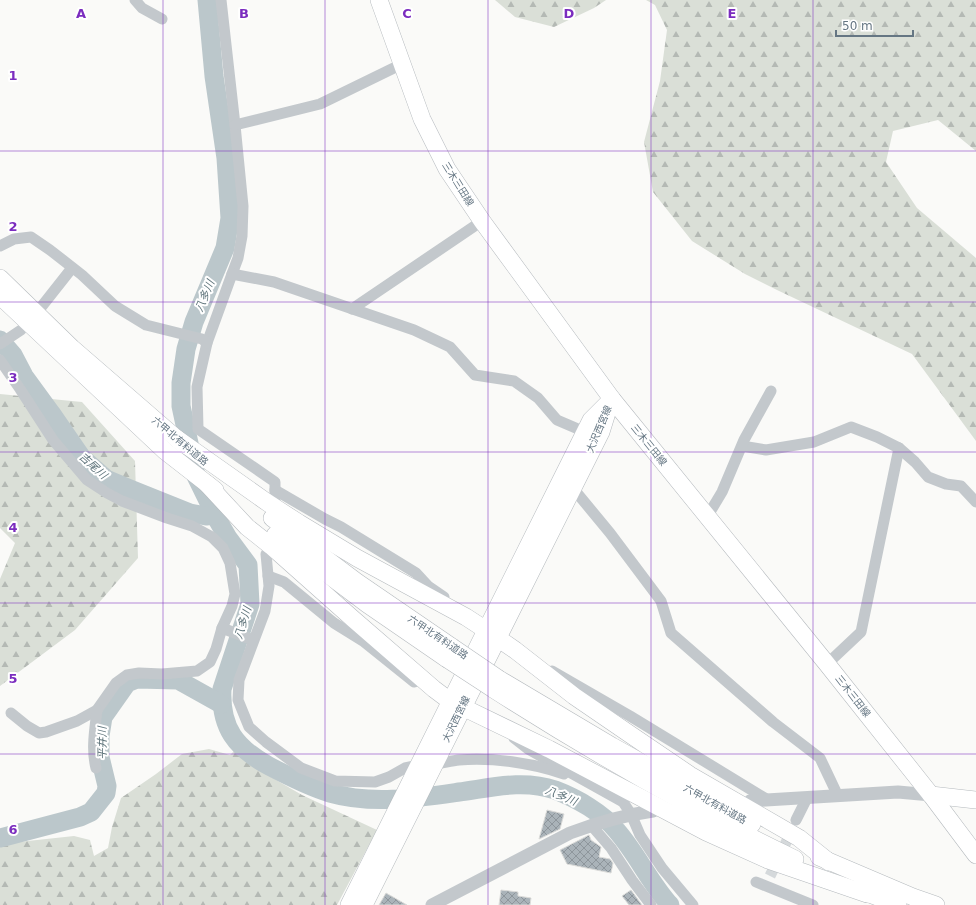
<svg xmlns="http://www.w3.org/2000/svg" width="976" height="905" font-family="'DejaVu Sans','Noto Sans JP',sans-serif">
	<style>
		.forest { fill: url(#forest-firs) }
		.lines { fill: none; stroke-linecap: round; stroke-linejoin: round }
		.river { stroke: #bbc7cb; stroke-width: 19 }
		.building { fill: url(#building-cross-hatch); stroke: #dcdcda }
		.minor-tunnel { stroke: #d5d9db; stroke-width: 11; stroke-dasharray: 11 5.5; stroke-linecap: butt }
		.primary-casing { stroke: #b5babe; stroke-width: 18 }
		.minor { stroke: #c3c8cc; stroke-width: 11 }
		.tertiary { stroke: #c3c8cc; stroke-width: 13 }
		.primary { stroke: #fff; stroke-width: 17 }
		.primary-bridge-casing { stroke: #b5babe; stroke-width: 18; stroke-linecap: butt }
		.primary-bridge { stroke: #fff; stroke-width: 17 }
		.grid { fill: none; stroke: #7b2cbf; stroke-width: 1; stroke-opacity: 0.55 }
		.labels { text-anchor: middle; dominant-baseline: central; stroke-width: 4; stroke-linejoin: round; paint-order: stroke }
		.street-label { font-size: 10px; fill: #657683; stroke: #fff }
		.water-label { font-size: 11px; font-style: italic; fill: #60757c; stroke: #fff }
		.grid-label { font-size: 13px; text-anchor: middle; font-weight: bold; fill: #7b2cbf; stroke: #fff; stroke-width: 4; stroke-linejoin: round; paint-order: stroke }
	</style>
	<defs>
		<pattern id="forest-firs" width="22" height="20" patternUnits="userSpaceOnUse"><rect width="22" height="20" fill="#dadfd7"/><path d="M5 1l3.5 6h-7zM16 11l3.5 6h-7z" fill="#b4b9b4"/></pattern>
		<pattern id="building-cross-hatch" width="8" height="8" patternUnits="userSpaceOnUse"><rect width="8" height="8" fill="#aab3b9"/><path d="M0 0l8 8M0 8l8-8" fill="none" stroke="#8e969c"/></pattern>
	</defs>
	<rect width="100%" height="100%" fill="#fafaf8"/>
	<g class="forest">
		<polygon points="495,0 606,0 594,8 554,27 515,17"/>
		<polygon points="646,0 976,0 976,151 938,120 893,131 886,162 917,208 976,258 976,441 912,354 777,290 745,274 692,241 653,192 644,142 660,81 667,30 655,5"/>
		<polygon points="0,394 82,402 135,461 138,558 75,630 0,686 0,579 15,543 0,528"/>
		<polygon points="241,744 271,777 302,795 377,830 337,905 0,905 0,844 74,836 90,840 94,856 108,848 112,827 121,798 156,774 182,754 209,749 230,755"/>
	</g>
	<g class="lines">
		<g class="river">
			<path d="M207 0 214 76 226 158 230 218 225 248 194 322 186 349 181 383V406L196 476 217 519 228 538 248 565 250 604 222 689C220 728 236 748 269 766 288 776 309 787 330 793 372 805 417 798 459 792 490 788 523 779 555 790 576 798 603 813 617 831 637 854 650 883 670 905"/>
			<polyline points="0,340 13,355 24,376 51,413 82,458 106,479 130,489 190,513 206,516 215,515"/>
			<polyline points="0,838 80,817 91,812 106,793 107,786 100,757 100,736 103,717 127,683 137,679 178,680 221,704"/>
		</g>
	</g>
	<g class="building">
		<polygon points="547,810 564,814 560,829 539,839"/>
		<polygon points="589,835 591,840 601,847 599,857 610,859 613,863 611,873 567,864 560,850"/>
		<polygon points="501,890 518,892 518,896 531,898 530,905 499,905"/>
		<polygon points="631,890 642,905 629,905 622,896"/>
		<polygon points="386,893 407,905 379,905"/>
	</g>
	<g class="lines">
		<polyline class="minor-tunnel" points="770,876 793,828"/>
		<g class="primary-casing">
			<g id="primary">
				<polyline points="379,0 422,119 447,169 482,221 612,399 827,664 931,795 976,855"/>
				<polyline points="0,278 72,348 184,445"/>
				<polyline points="0,296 165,451 215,490"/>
				<polyline points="176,438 268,503 299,523 357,558 466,617 486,630 515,650 574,696 631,735 690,775 799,838 829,862"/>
				<polyline points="207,484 247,527 271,546 352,618 434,689 450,701 549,749 706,832 768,860 867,894"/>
				<polyline points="272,518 357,582 452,647"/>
				<polyline points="275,535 367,604 447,659"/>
				<polyline points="499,679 612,746 752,824"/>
				<path d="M493 689C590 751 691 809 795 859"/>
				<polyline points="931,795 976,800"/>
				<polyline points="819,857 913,897 936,905"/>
				<polyline points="857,889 898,905"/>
				<polyline points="349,905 591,420 612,399"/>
				<polyline points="364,905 601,432 610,403"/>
			</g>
		</g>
		<g class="minor">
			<polyline points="135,0 142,8 162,19"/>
			<polyline points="221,0 235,125 243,206 242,236 238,258 232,274 207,343 197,387 198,429 275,482 275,499"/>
			<polyline points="235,125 320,104 402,64"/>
			<polyline points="0,246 14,239 31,237 50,250 82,275 115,306 146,325 202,339 207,343"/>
			<polyline points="232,274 274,282 414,330 450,347 475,375 514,381 538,398 557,420 585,432"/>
			<polyline points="42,306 72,268"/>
			<polyline points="352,309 482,221"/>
			<polyline points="0,344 21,330"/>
			<polyline points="0,360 20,389 53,440 87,480 107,493 122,501 167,518 192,526 212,537 223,548 230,563 235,594 232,606 222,628 216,649 210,662 197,671 162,674 139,673 127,675 116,683 97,710 77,721 46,732 39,733 27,726 11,713"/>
			<polyline points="742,446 766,450 814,442 851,427 877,437 899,448 915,462 928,477 946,484 961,486 976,502"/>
			<polyline points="572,487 610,533 661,601 671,633 773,722 820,758 838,796"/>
			<polyline points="275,490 325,519 341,527 416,573 428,586 444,597"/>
			<polyline points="707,517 722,492 744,440 771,391"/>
			<polyline points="266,554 269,586 265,611 239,680 238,700 249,727 266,742 301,768 335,781 375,782 389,777 405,768 419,765"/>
			<polyline points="268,576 284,582 334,623 363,641 414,682"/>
			<polyline points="222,628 253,640"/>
			<polyline points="827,664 861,632 899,448"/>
			<polyline points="552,671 630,716 768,800"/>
			<polyline points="514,738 528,749 623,802 631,814 640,835 662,868 693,905"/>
			<path d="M434 764C442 763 451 761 459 760 491 757 533 763 564 774"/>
			<path d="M96 768C91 749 95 729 97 710"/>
			<polyline points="796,820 807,798"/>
			<polyline points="591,825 611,848 632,880 651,905"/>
			<polyline points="756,882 813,905"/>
		</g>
		<g class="tertiary">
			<polyline points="750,801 898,792 931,795"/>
			<path d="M432 905 570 833C597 823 624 815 653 811"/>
		</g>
		<use href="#primary" class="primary"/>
		<g class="primary-bridge-casing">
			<g id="primary-bridge">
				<polyline points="452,647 499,679"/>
				<polyline points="447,659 493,689"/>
			</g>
		</g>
		<use href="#primary-bridge" class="primary-bridge"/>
	</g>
	<path class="grid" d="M163 0V905M325 0V905M488 0V905M651 0V905M813 0V905M0 151H976M0 302H976M0 452H976M0 603H976M0 754H976"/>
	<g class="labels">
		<g class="street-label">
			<text transform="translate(458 184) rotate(58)">三木三田線</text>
			<text transform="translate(599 429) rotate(-67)">大沢西宮線</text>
			<text transform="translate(180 441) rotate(40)">六甲北有料道路</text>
			<text transform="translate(649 445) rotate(51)">三木三田線</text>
			<text transform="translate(438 637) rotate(34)">六甲北有料道路</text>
			<text transform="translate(853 696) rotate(52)">三木三田線</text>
			<text transform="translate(456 719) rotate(-64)">大沢西宮線</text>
			<text transform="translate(715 804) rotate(29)">六甲北有料道路</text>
		</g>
		<g class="water-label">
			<text transform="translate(205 296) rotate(-67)">八多川</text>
			<text transform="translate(93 466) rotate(42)">吉尾川</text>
			<text transform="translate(243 623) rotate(-73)">八多川</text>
			<text transform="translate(102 743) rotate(-90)">平井川</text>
			<text transform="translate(561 796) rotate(23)">八多川</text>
		</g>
	</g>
	<g class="grid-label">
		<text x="81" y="18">A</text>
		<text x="244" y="18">B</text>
		<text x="407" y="18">C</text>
		<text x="569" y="18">D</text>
		<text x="732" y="18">E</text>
		<text x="13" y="80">1</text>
		<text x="13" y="231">2</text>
		<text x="13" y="382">3</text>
		<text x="13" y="532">4</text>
		<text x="13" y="683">5</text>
		<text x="13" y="834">6</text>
	</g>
	<path d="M836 30v6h77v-6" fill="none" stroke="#657683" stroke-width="2"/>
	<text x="842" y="30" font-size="12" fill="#657683" stroke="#ffffff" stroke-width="3" paint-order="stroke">50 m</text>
</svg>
